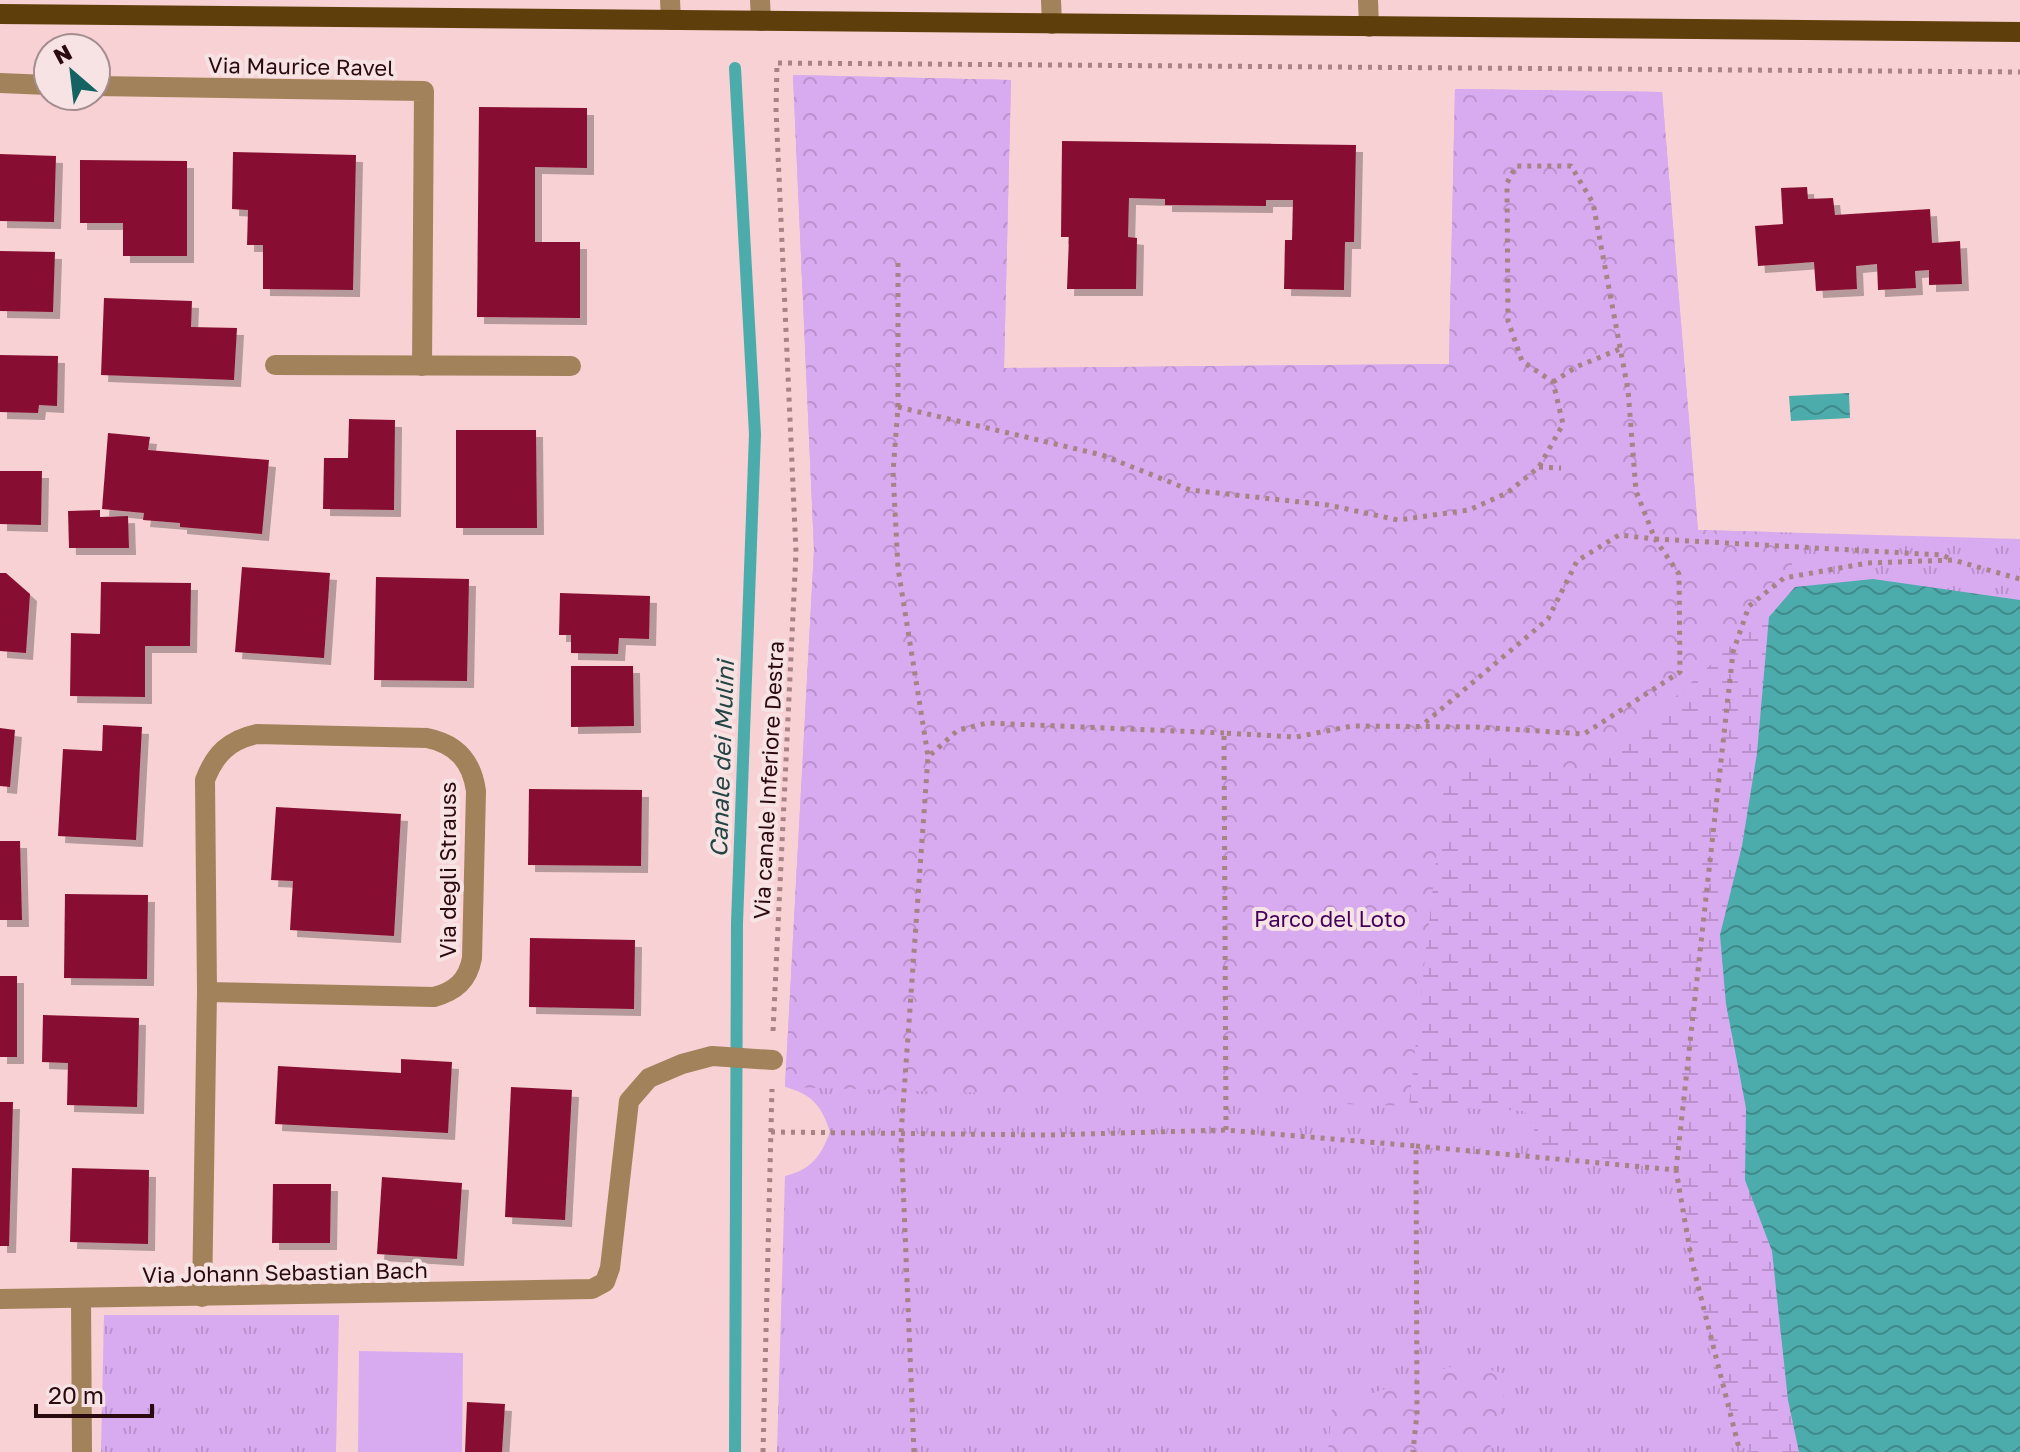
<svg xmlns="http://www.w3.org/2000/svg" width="2020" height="1452" font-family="'Golos Text',sans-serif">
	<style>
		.grass { fill: url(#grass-tufts) }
		.forest { fill: url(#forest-crowns) }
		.wetland { fill: url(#wetland-marsh) }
		.garden { fill: #d8aaf0 }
		.water { fill: url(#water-waves) }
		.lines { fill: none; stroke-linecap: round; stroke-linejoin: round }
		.stream { stroke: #4bacab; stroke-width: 12 }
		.building { fill: #881030; filter: url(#shadow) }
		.path { stroke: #a78386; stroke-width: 5; stroke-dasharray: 4 6; stroke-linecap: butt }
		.minor { stroke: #a1825a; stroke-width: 20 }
		.major { stroke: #5e3e0a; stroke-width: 20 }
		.labels { text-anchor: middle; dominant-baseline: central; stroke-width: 8; stroke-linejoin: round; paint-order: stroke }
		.street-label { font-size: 22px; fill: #2b0a0f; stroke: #f7e3e4 }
		.park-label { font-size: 22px; fill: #42005a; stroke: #f7e3e4 }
		.water-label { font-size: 24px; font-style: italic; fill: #254443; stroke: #f7e3e4 }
	</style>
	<defs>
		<pattern id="grass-tufts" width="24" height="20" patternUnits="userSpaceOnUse" patternTransform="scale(2)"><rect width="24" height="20" fill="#d8aaf0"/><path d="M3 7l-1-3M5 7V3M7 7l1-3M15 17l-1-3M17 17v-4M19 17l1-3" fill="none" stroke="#ba91cd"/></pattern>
		<pattern id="forest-crowns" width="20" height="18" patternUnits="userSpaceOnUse" patternTransform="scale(2)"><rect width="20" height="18" fill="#d8aaf0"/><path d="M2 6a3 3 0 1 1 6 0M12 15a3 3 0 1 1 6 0" fill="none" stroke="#ba91cd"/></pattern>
		<pattern id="wetland-marsh" width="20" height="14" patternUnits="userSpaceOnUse" patternTransform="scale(2)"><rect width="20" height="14" fill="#d8aaf0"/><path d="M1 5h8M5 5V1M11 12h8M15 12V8" fill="none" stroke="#ba91cd"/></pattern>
		<pattern id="water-waves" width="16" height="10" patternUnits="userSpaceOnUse" patternTransform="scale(2)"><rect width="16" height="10" fill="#4bacab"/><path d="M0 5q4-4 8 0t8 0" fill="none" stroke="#3f8a8a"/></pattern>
		<filter id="shadow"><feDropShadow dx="7" dy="7" stdDeviation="0" flood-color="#0004"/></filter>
	</defs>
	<rect width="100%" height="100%" fill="#f7d1d3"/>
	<g class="grass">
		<path d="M793 75 1011 80 1004 368 1449 364 1455 89 1662 92 1698 530 2020 539V1452H777L785 1176C811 1170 821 1156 830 1132 822 1106 812 1094 785 1087L814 550Z"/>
		<polygon points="104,1315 339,1315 336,1452 101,1452"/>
	</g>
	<g class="forest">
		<polygon points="793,75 1011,80 1004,368 1449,364 1455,89 1662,92 1698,530 1773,532 1790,548 1795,587 1592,774 1536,761 1493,756 1444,787 1409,1106 785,1087 814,550"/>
		<polygon points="1464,1362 1509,1375 1489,1452 1328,1452 1332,1407"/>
	</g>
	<polygon class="wetland" points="1795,587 1769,617 1757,753 1742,846 1720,935 1746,1108 1746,1180 1772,1251 1788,1400 1799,1452 1747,1452 1715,1377 1677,1163 1546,1155 1525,1111 1409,1106 1444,787 1493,756 1536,761 1592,774"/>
	<polygon class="garden" points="359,1351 463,1353 462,1452 358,1452"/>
	<g class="water">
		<polygon points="1849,393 1850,418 1791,421 1789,396"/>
		<polygon points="1873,579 2020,600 2020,1452 1799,1452 1788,1400 1772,1251 1745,1180 1746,1108 1726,1004 1720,935 1742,846 1757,753 1769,617 1795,587"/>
	</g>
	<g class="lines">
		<polyline class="stream" points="735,68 755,434 737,923 735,1452"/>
	</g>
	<g class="building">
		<polygon points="479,107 587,108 587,168 535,167 535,242 580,242 580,318 477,317"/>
		<polygon points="1062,141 1356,145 1354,242 1345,242 1344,290 1284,289 1285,240 1292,240 1293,200 1266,200 1266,206 1165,205 1165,199 1129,198 1128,237 1137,238 1136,289 1067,289 1069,237 1061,237"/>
		<polygon points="233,152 356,155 353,290 263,289 263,245 247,245 248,210 232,209"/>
		<polygon points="0,154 56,156 54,222 0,221"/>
		<polygon points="80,160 187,161 187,256 123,256 123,223 80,223"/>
		<polygon points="1807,187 1808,199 1833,198 1835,215 1930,209 1932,243 1960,241 1962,284 1929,285 1929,270 1915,271 1916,288 1878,290 1877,264 1856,266 1857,289 1816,291 1814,262 1758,266 1755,226 1783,224 1781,188"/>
		<polygon points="0,251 55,252 53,312 0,311"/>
		<polygon points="104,298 192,301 191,327 237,328 234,380 101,375"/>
		<polygon points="0,355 58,356 57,406 39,405 38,413 0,412"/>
		<polygon points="349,419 395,420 394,510 323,509 324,458 348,458"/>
		<polygon points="456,430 536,430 537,528 456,528"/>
		<polygon points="108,433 150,437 148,450 269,460 262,534 180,527 180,523 143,520 144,513 102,509"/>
		<polygon points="0,471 42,471 41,525 0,524"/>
		<polygon points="100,510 100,517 128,516 129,548 69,548 68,511"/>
		<polygon points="242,567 330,573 324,658 235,652"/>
		<polygon points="0,573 6,573 30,594 26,653 0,651"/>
		<polygon points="376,577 469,579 467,681 374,680"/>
		<polygon points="101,582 191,583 190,646 145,646 145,697 70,696 71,633 100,634"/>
		<polygon points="560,593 650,596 649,639 619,638 618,654 571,653 571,635 559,635"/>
		<polygon points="571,666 633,666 634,726 571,727"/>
		<polygon points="103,725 142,727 136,840 58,836 63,749 102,751"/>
		<polygon points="0,728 15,730 10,787 0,786"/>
		<polygon points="529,789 642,790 641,866 528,865"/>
		<polygon points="276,807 401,814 394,936 290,930 293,881 271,880"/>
		<polygon points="0,841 20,841 22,920 0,920"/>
		<polygon points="65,894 148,895 147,979 64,978"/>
		<polygon points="530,938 635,940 634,1009 529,1007"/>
		<rect x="0" y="976" width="17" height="81"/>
		<polygon points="43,1015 139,1018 137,1107 67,1105 68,1063 42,1062"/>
		<polygon points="401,1059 452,1062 448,1133 275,1124 278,1066 401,1073"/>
		<polygon points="511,1087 572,1090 565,1220 505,1217"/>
		<polygon points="0,1102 13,1102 9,1246 0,1246"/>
		<polygon points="72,1168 149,1170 148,1244 70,1242"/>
		<polygon points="382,1177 462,1183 457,1259 377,1254"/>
		<polygon points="273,1184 331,1184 330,1243 272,1243"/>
		<polygon points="467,1402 505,1404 502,1452 465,1452"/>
	</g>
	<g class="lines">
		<g class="path">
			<polyline points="898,263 898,407 893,472 898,568 928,756"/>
			<polyline points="1553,382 1576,367 1620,349"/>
			<polyline points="898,407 1102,455 1190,490 1328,505 1398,520 1469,510 1507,493 1539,467 1563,424 1553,382 1522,361 1508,321 1507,183 1516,166 1571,166 1593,203 1628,390 1636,491 1655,539 1942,555 1953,560"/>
			<polyline points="1539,467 1561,468"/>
			<polyline points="773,1031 796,552 776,110 777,63 2020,72"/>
			<polyline points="1226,1130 1224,733 1296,737 1352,726 1477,727 1584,734 1680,672 1679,574 1655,539 1619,535 1577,561 1548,619 1420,727"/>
			<polyline points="771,1132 1049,1135 1226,1130 1416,1146 1417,1413 1413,1452"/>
			<polyline points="1416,1146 1676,1170 1692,1262 1740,1452"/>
			<polyline points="1676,1170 1733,652 1749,606 1784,578 1868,563 1953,560 2020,579"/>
			<polyline points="763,1452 772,1089"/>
			<polyline points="914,1452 901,1134 928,757 958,730 987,723 1224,733"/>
		</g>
		<g class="minor">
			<polyline points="670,0 671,20"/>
			<polyline points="760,0 761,21"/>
			<polyline points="1051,0 1052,24"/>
			<polyline points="1368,0 1369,27"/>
			<polyline points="0,83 48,85"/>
			<polyline points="96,86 424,91 422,366"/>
			<polyline points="275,365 571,366"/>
			<path d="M202 1297 207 992 205 780C215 754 229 740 257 734L427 738C457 744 472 762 476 791L472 958C468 980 456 991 434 997L207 992"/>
			<polyline points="0,1299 592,1289 605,1282 610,1268 629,1101 649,1078 682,1064 712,1056 773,1060"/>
			<polyline points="81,1300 82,1452"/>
		</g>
		<polyline class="major" points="0,14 2020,32"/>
	</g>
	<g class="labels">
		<g class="street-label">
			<text transform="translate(301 66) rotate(1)">Via Maurice Ravel</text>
			<text transform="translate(768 780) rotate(-87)">Via canale Inferiore Destra</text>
			<text transform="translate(447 870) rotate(-90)">Via degli Strauss</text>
			<text transform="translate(285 1272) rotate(-1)">Via Johann Sebastian Bach</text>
		</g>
		<g class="park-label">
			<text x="1330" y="918">Parco del Loto</text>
		</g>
		<g class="water-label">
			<text transform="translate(721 759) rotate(-88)">Canale dei Mulini</text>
		</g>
	</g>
	<g transform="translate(72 72) rotate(332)"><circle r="38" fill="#f7e3e4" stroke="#a58c8f" stroke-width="2"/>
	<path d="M0-6L14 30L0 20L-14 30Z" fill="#146362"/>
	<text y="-12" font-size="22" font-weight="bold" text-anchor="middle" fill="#2b0a0f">N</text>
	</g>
	<path d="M36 1404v12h116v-12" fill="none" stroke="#2b0a0f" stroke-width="4"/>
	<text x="48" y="1404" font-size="24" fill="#2b0a0f" stroke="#f7e3e4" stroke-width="6" paint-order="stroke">20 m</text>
</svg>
